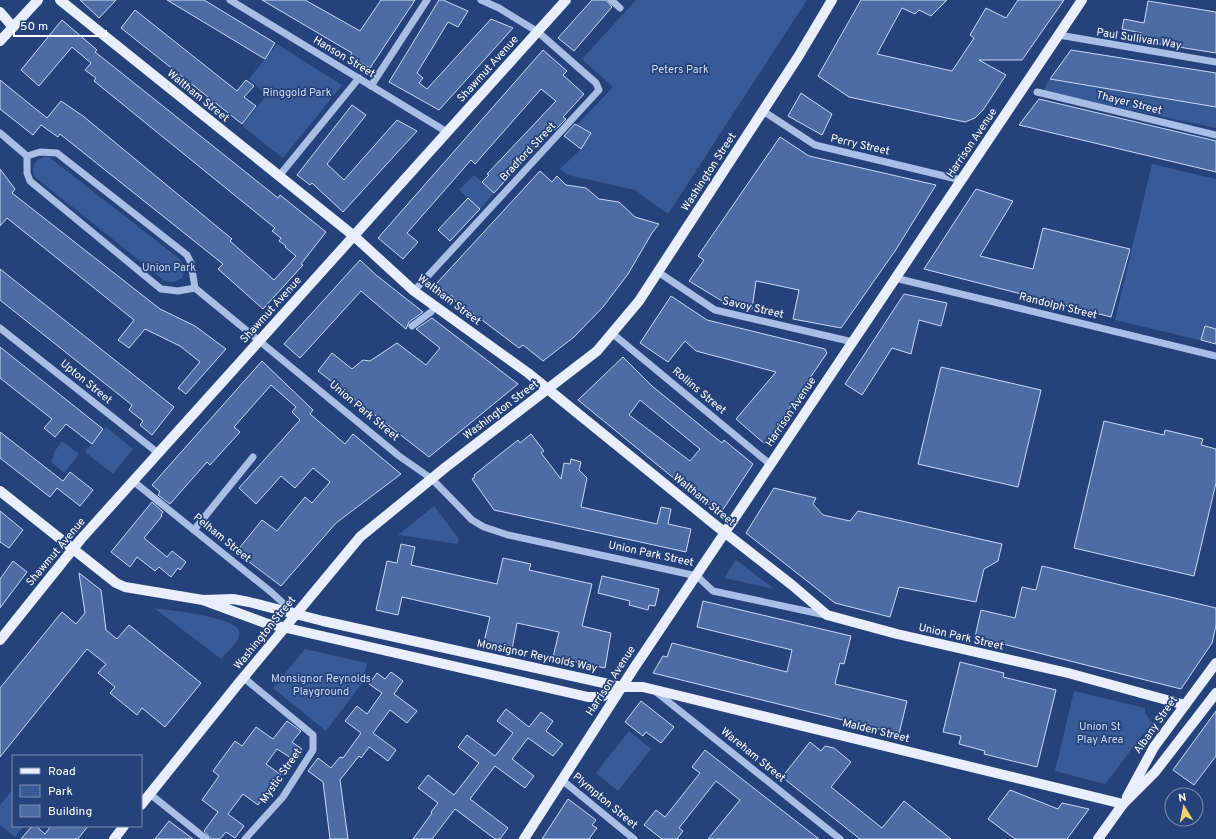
<svg xmlns="http://www.w3.org/2000/svg" width="1216" height="839" font-family="Overpass,sans-serif">
	<style>
		.green { fill: #385b98 }
		.building { fill: #4d6ca3; stroke: #cbdaf4; fill-rule: evenodd }
		.lines { fill: none; stroke-linecap: round; stroke-linejoin: round }
		.minor { stroke: #a8bee4; stroke-width: 7 }
		.major { stroke: #e8eefc; stroke-width: 10 }
		.labels { text-anchor: middle; dominant-baseline: central; stroke-width: 3.5; stroke-linejoin: round; paint-order: stroke }
		.street-label { font-size: 11px; fill: #fff; stroke: #25427a }
		.park-label { font-size: 11px; fill: #cbdaf4; stroke: #25427a }
	</style>
	<rect width="100%" height="100%" fill="#25427a"/>
	<g class="green">
		<polygon points="636,0 807,0 668,214 635,190 568,175 560,169 581,149 590,133 577,125 613,87 582,59"/>
		<polygon points="277,44 342,85 283,158 242,126 267,95 249,79"/>
		<polygon points="1050,79 1216,107 1216,128 1043,91"/>
		<path d="M46 156 49 157 181 260 185 269 182 278 174 282 165 281 35 177C30 167 35 159 46 156Z"/>
		<polygon points="1152,164 1216,179 1216,344 1115,320"/>
		<polygon points="474,175 494,193 480,209 459,190"/>
		<polygon points="106,427 133,449 113,474 85,452"/>
		<polygon points="62,441 79,454 64,473 51,462 55,451"/>
		<polygon points="434,506 459,539 458,544 398,535"/>
		<polygon points="736,560 774,589 724,578"/>
		<path d="M154 608C168 610 236 617 239 631 242 640 226 653 221 659Z"/>
		<polygon points="305,649 367,663 363,682 326,731 273,688"/>
		<polygon points="1074,691 1145,708 1145,713 1152,723 1105,784 1055,771"/>
		<polygon points="629,731 651,749 618,791 596,773"/>
		<polygon points="13,789 13,826 24,826 15,837 0,825 0,805"/>
	</g>
	<g class="building">
		<polygon points="80,0 116,0 99,18"/>
		<polygon points="167,0 204,0 275,43 265,59"/>
		<polygon points="262,0 305,0 360,31 381,0 415,0 370,68 350,56 352,53"/>
		<polygon points="439,0 443,0 468,11 458,27 448,22 417,73 423,78 419,83 427,89 491,19 513,28 439,110 389,82"/>
		<polygon points="592,0 606,0 612,7 574,51 558,38"/>
		<polygon points="861,0 947,0 931,16 919,10 915,14 902,8 877,54 952,71 974,38 970,35 986,8 1006,18 1018,0 1064,0 1022,60 979,60 1006,75 983,110 975,118 965,122 849,97 818,76"/>
		<polygon points="1148,1 1216,12 1216,53 1141,41 1142,33 1122,29 1124,19 1144,23"/>
		<polygon points="135,10 237,91 246,80 254,86 244,97 256,106 242,124 121,28"/>
		<polygon points="62,20 97,50 95,52 119,71 278,198 280,195 326,232 301,264 303,265 263,309 218,269 223,264 60,134 58,137 41,125 33,135 0,109 0,80 47,118 61,101 83,116 232,239 230,241 274,280 296,256 285,247 286,246 279,241 281,238 272,231 275,228 94,81 96,78 85,70 91,63 72,47 39,86 21,70"/>
		<polygon points="543,50 567,71 563,75 584,94 563,117 566,119 555,130 553,128 494,193 482,182 489,175 487,174 556,101 541,89 475,164 471,160 407,233 418,242 403,259 378,238"/>
		<polygon points="1071,50 1216,73 1216,107 1050,79"/>
		<polygon points="801,93 832,114 822,135 788,116"/>
		<polygon points="1039,99 1216,141 1216,172 1019,125"/>
		<polygon points="352,105 366,115 327,164 344,180 397,120 417,131 343,212 312,183 310,185 297,175"/>
		<polygon points="575,124 591,133 581,149 564,136"/>
		<polygon points="780,137 809,156 936,185 895,251 841,328 793,319 799,290 756,281 752,309 722,301 689,281 704,260 698,256"/>
		<polygon points="0,169 15,189 12,193 160,309 195,326 226,349 186,394 178,388 200,362 180,346 145,329 129,348 118,340 134,320 7,218 0,226"/>
		<polygon points="540,171 552,182 557,176 566,185 586,188 599,199 619,202 635,217 659,224 652,233 628,274 603,307 574,337 543,361 523,345 519,348 462,305 460,307 451,295 450,297 436,284"/>
		<polygon points="976,189 1013,201 980,256 1033,269 1043,228 1130,249 1111,317 924,269"/>
		<polygon points="468,198 480,209 450,241 438,230"/>
		<polygon points="360,260 376,275 423,312 409,322 406,329 361,291 300,358 284,344"/>
		<polygon points="0,269 174,407 152,435 140,425 143,421 129,410 132,405 0,300"/>
		<polygon points="904,294 947,303 941,326 919,320 911,354 892,348 862,395 845,384"/>
		<polygon points="671,296 707,320 825,349 827,353 765,444 736,419 776,372 696,351 685,341 668,362 640,343"/>
		<polygon points="432,318 518,384 429,457 318,371 332,353 352,369 363,360 370,361 397,343 426,365 440,348 416,329"/>
		<polygon points="1205,326 1216,329 1216,344 1201,340"/>
		<polygon points="0,347 103,429 92,444 66,424 55,437 44,428 52,419 0,378"/>
		<path d="M623 357 652 386 722 443 724 440 753 464 720 514 676 480 578 400ZM640 400 700 449 690 461 629 415Z"/>
		<polygon points="262,361 313,410 310,414 345,444 353,434 401,474 336,523 281,586 236,552 262,520 277,531 305,497 312,503 330,482 313,468 295,488 281,476 256,504 239,488 300,420 292,412 296,407 271,385 234,427 240,432 210,465 207,462 170,504 158,495 160,492 152,485"/>
		<polygon points="941,367 1041,390 1018,487 918,464"/>
		<polygon points="1104,421 1164,435 1165,430 1203,439 1201,445 1216,449 1216,483 1194,576 1074,548"/>
		<polygon points="0,432 63,481 70,472 93,490 80,506 57,488 50,497 0,458"/>
		<polygon points="531,434 544,451 541,453 561,479 564,463 570,464 571,459 581,462 579,470 587,478 581,507 657,524 661,507 671,509 668,524 691,529 686,552 494,510 472,479 475,477 474,475 518,440 520,443"/>
		<polygon points="774,488 816,498 813,504 823,515 850,521 858,511 1002,544 998,561 984,569 976,602 899,587 890,617 835,603 746,533"/>
		<polygon points="152,502 163,512 161,515 162,516 144,538 167,557 172,551 186,562 180,570 178,568 171,577 159,567 155,571 137,557 130,567 111,552"/>
		<polygon points="0,511 23,530 9,548 0,542"/>
		<polygon points="401,544 415,547 411,565 497,584 503,558 531,564 529,570 592,584 582,626 611,633 605,668 553,657 559,632 517,623 512,649 484,642 490,617 402,597 398,615 376,610 387,561 397,563"/>
		<polygon points="13,561 27,572 0,608 0,579"/>
		<polygon points="1042,566 1216,608 1216,625 1212,643 1181,689 975,637 981,610 1015,618 1022,587 1036,590"/>
		<polygon points="79,573 101,590 106,630 117,639 129,625 201,683 165,727 142,708 137,715 110,693 115,687 98,673 106,664 87,649 0,757 0,688 62,612 76,624 85,613"/>
		<polygon points="602,576 659,589 655,606 649,605 648,610 629,605 630,601 598,593"/>
		<polygon points="703,601 851,636 844,664 840,663 835,684 907,701 899,734 653,673 663,656 667,657 672,643 787,672 792,650 697,627"/>
		<polygon points="960,662 1004,673 1003,677 1056,690 1037,767 984,754 985,751 959,744 961,736 943,732"/>
		<polygon points="391,672 403,681 394,694 417,711 407,723 390,710 373,733 396,750 388,761 369,747 361,758 359,756 340,780 348,839 330,839 323,782 308,771 318,758 331,768 340,757 343,758 361,733 345,721 357,706 367,714 382,693 369,684 377,673 385,679"/>
		<polygon points="641,701 674,727 661,743 646,732 643,736 625,722"/>
		<polygon points="506,709 529,727 541,712 553,721 546,731 563,744 553,756 528,738 512,759 534,776 525,788 495,766 470,799 508,828 500,839 495,839 455,809 432,839 413,839 432,813 431,812 438,803 418,788 428,775 454,795 479,763 458,747 467,735 495,756 513,733 497,721"/>
		<polygon points="1216,711 1216,756 1194,785 1173,770"/>
		<polygon points="287,721 301,731 292,742 302,749 294,758 291,758 277,749 266,764 281,775 258,805 243,794 228,814 244,826 235,838 226,832 220,839 211,839 204,831 218,812 202,800 219,776 213,771 235,741 242,746 256,727 273,739"/>
		<polygon points="810,742 821,751 825,746 834,748 851,762 831,787 882,828 904,801 951,839 860,839 782,777"/>
		<polygon points="705,750 751,786 819,839 708,839 740,800 716,781 679,828 683,831 677,839 662,839 644,825 656,810 665,817 700,773 692,767"/>
		<polygon points="1010,790 1058,809 1062,803 1089,809 1067,839 1015,839 988,819"/>
		<polygon points="568,799 596,820 592,825 597,828 589,839 542,839"/>
		<polygon points="169,821 193,839 155,839"/>
		<polygon points="32,826 36,826 45,834 51,826 88,826 78,839 21,839"/>
	</g>
	<g class="lines">
		<g class="minor">
			<polyline points="230,0 447,132"/>
			<polyline points="611,0 620,8"/>
			<polyline points="1059,35 1216,62"/>
			<polyline points="371,86 427,0"/>
			<polyline points="1037,92 1216,135"/>
			<polyline points="763,111 815,145 961,180"/>
			<polyline points="0,133 27,156"/>
			<polyline points="27,156 40,152 57,153 187,255 191,263 195,288 399,456 432,479 472,520 484,527 508,535 697,576 713,591 825,615"/>
			<polyline points="27,156 27,173 30,181 161,289 178,291 195,288"/>
			<polyline points="279,176 359,78"/>
			<polyline points="658,272 715,310 853,342"/>
			<polyline points="895,278 1216,356"/>
			<polyline points="414,291 599,90 596,83 538,32 499,8 481,0"/>
			<polyline points="412,326 431,312"/>
			<polyline points="0,328 158,453"/>
			<polyline points="613,334 771,465"/>
			<polyline points="133,481 271,592 294,613"/>
			<polyline points="194,530 253,457"/>
			<polyline points="244,678 313,735 313,750 283,797 245,839"/>
			<polyline points="655,691 840,839"/>
			<polyline points="562,780 634,839"/>
			<polyline points="150,794 206,839"/>
		</g>
		<g class="major">
			<polyline points="60,0 354,236 414,291 528,373 714,524 792,585 827,615 897,634 1068,673 1185,705"/>
			<polyline points="0,12 13,27"/>
			<polyline points="0,41 38,0"/>
			<polyline points="0,491 116,583 125,587 203,600 233,599 249,602 323,621 622,687"/>
			<polyline points="203,600 265,623 588,697 601,697 622,687 643,687 1123,804"/>
			<polyline points="0,640 81,539 566,0"/>
			<polyline points="1127,797 1154,747 1216,663"/>
			<polyline points="141,805 238,684 360,537 446,467 597,351 639,301 798,57 832,0"/>
			<polyline points="114,839 124,826"/>
			<polyline points="524,839 634,668 1082,0"/>
			<polyline points="1098,839 1123,804 1155,772 1216,693"/>
		</g>
	</g>
	<g class="labels">
		<g class="street-label">
			<text transform="translate(1139 39) rotate(9)">Paul Sullivan Way</text>
			<text transform="translate(344 57) rotate(31)">Hanson Street</text>
			<text transform="translate(488 69) rotate(-48)">Shawmut Avenue</text>
			<text transform="translate(198 96) rotate(39)">Waltham Street</text>
			<text transform="translate(1129 103) rotate(14)">Thayer Street</text>
			<text transform="translate(972 143) rotate(-56)">Harrison Avenue</text>
			<text transform="translate(860 145) rotate(13)">Perry Street</text>
			<text transform="translate(528 152) rotate(-47)">Bradford Street</text>
			<text transform="translate(709 172) rotate(-57)">Washington Street</text>
			<text transform="translate(449 300) rotate(37)">Waltham Street</text>
			<text transform="translate(1058 306) rotate(14)">Randolph Street</text>
			<text transform="translate(753 308) rotate(13)">Savoy Street</text>
			<text transform="translate(271 310) rotate(-48)">Shawmut Avenue</text>
			<text transform="translate(86 382) rotate(39)">Upton Street</text>
			<text transform="translate(699 391) rotate(40)">Rollins Street</text>
			<text transform="translate(501 410) rotate(-37)">Washington Street</text>
			<text transform="translate(364 411) rotate(40)">Union Park Street</text>
			<text transform="translate(791 412) rotate(-56)">Harrison Avenue</text>
			<text transform="translate(704 500) rotate(39)">Waltham Street</text>
			<text transform="translate(222 538) rotate(39)">Pelham Street</text>
			<text transform="translate(56 552) rotate(-50)">Shawmut Avenue</text>
			<text transform="translate(651 554) rotate(12)">Union Park Street</text>
			<text transform="translate(265 633) rotate(-51)">Washington Street</text>
			<text transform="translate(961 637) rotate(13)">Union Park Street</text>
			<text transform="translate(537 656) rotate(12)">Monsignor Reynolds Way</text>
			<text transform="translate(611 681) rotate(-57)">Harrison Avenue</text>
			<text transform="translate(1156 725) rotate(-55)">Albany Street</text>
			<text transform="translate(876 731) rotate(14)">Malden Street</text>
			<text transform="translate(753 755) rotate(39)">Wareham Street</text>
			<text transform="translate(281 776) rotate(-55)">Mystic Street</text>
			<text transform="translate(605 801) rotate(40)">Plympton Street</text>
		</g>
		<g class="park-label">
			<text x="680" y="70">Peters Park</text>
			<text x="297" y="93">Ringgold Park</text>
			<text x="169" y="268">Union Park</text>
			<text x="321" y="679">Monsignor Reynolds<tspan x="321" dy="13">Playground</tspan></text>
			<text x="1100" y="727">Union St<tspan x="1100" dy="13">Play Area</tspan></text>
		</g>
	</g>
	<rect x="12" y="755" width="130" height="72" fill="#25427a" stroke="#7c8eaf"/>
	<rect x="20" y="768" width="20" height="6" fill="#e8eefc" stroke="#7c8eaf"/>
	<text x="48" y="775" font-size="12" fill="#ffffff">Road</text>
	<rect x="20" y="785" width="20" height="12" fill="#385b98" stroke="#7c8eaf"/>
	<text x="48" y="795" font-size="12" fill="#ffffff">Park</text>
	<rect x="20" y="805" width="20" height="12" fill="#4d6ca3" stroke="#7c8eaf"/>
	<text x="48" y="815" font-size="12" fill="#ffffff">Building</text>
	<g transform="translate(1184 807) rotate(350)"><circle r="19" fill="#25427a" stroke="#7c8eaf"/>
	<path d="M0-3L7 15L0 10L-7 15Z" fill="#eed46d"/>
	<text y="-6" font-size="11" font-weight="bold" text-anchor="middle" fill="#ffffff">N</text>
	</g>
	<path d="M14 30v6h92v-6" fill="none" stroke="#ffffff" stroke-width="2"/>
	<text x="20" y="30" font-size="12" fill="#ffffff" stroke="#25427a" stroke-width="3" paint-order="stroke">50 m</text>
</svg>
